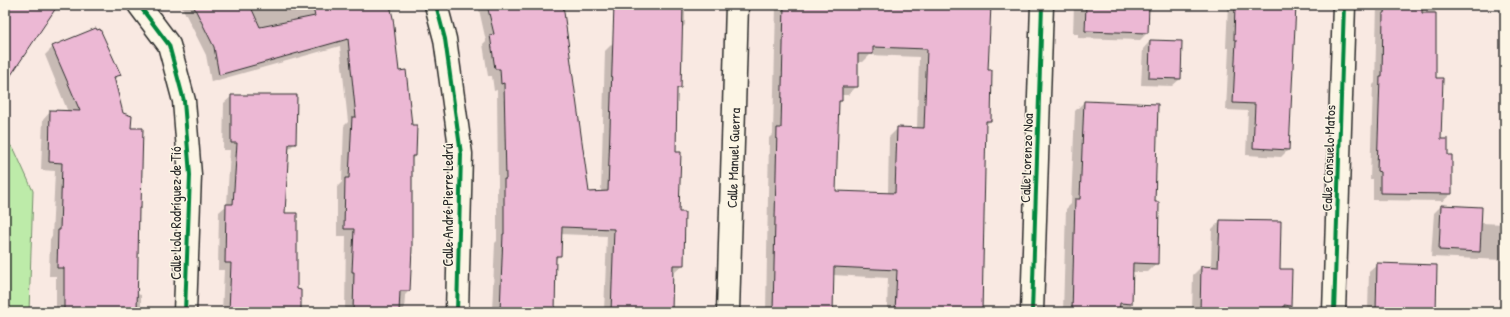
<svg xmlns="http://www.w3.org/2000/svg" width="1510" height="317" font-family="'Patrick Hand',sans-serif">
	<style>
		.green { fill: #bdeba9; stroke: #748b6a }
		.shadow { fill: #0003; fill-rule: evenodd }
		.building { fill: #ecb8d4; stroke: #2b2b2b; fill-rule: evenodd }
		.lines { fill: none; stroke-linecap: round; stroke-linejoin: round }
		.street-casing { stroke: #2b2b2b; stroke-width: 25 }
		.street { stroke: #fcf5e5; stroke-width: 22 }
		.cycleway-casing { stroke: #fcf5e5; stroke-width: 6 }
		.cycleway { stroke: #00873e; stroke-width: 4 }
		.labels { text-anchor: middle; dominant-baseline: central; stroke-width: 3; stroke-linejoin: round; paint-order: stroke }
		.street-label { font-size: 14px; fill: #2b2b2b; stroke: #fcf5e5 }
	</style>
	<rect width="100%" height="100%" fill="#f9e9e2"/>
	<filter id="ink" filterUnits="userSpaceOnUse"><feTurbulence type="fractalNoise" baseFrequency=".025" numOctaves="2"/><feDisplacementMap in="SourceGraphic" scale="8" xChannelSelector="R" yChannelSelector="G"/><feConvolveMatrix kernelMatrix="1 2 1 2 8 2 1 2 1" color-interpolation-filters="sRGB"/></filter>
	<g filter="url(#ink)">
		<polygon class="green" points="5,139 15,151 33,191 29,312 5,312"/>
		<g class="shadow">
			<polygon points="181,5 389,5 398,72 415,156 411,160 409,291 405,295 404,312 345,312 346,236 337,236 337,187 342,182 344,126 348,122 340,46 211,82 206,55"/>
			<polygon points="478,5 556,5 588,193 601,193 605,51 613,43 618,5 685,5 685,25 682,28 680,87 676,91 675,153 678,213 683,265 675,272 672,272 671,312 604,312 607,236 560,234 560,255 555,260 554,311 557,312 492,312 495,243 497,241 497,188 498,186 497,90 494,91 492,76 488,76 483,44 486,41"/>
			<path d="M776 5H990L987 71H991L990 121 985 126 981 312H887L888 278 833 275 832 312H766L769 138 773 134ZM870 55 919 57 917 129 898 128 889 137 888 194 835 192 838 104 841 101V95H848L857 86V62H863Z"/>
			<polygon points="1074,5 1148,5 1147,33 1140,40 1078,38 1078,34 1073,34"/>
			<polygon points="1228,5 1296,5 1288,150 1281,157 1246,155 1248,111 1226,110 1229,48 1226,48"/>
			<polygon points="1377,5 1435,5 1435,79 1440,139 1447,156 1451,194 1443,201 1373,200 1373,179 1370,179 1373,85 1375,83"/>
			<polygon points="1150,41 1180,79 1172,86 1141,85 1143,49"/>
			<polygon points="53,47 120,74 114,80 122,114 130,129 138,209 137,294 141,295 141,312 56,312 56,276 49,276 50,239 52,237 55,171 41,170 43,120 51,111 68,112 45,55"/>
			<polygon points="232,96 295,143 287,151 284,214 300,312 222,312 224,270 218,270 219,212 227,205 230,150 223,150 224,103"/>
			<polygon points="1084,102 1154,203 1157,263 1148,272 1132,272 1131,312 1063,312 1066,209 1071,204 1075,111"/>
			<polygon points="1441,206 1480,223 1505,224 1505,260 1431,257 1434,213"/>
			<polygon points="1220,221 1278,270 1290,305 1283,312 1192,312 1193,275 1201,267 1211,267 1212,229"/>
			<polygon points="1378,264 1435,312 1368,312 1369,272"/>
		</g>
		<g class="building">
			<polygon points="5,5 58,5 5,84"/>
			<polygon points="193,5 250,5 260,27 315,16 312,5 390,5 393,18 399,71 406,70 412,125 417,125 416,156 412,156 412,248 410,291 400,291 399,312 353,312 354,272 352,272 354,229 344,229 345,178 349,178 352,117 356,117 348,39 219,75 214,47"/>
			<polygon points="487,5 563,5 589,192 608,191 614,5 683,5 681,88 677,88 676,152 681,152 679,212 685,212 684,265 673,265 672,312 611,312 614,229 562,227 561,256 556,256 555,312 500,312 503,234 504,234 504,179 506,179 504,83 501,84 500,69 495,69 490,35 494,34"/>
			<path d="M784 5H991L988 70H992L991 121H986L982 312H895L897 270 834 267 833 312 773 311 777 128H781ZM873 47 927 49 924 128 897 127 895 193 836 191 839 101H842V87H858V54H873Z"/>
			<polygon points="1086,5 1149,5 1148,33 1085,31"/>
			<polygon points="1235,5 1296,5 1289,150 1253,148 1255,104 1233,103 1236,40 1234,40"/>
			<polygon points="1386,5 1422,5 1422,13 1436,13 1436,78 1443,78 1441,139 1448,139 1448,155 1452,155 1452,194 1380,193 1380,172 1377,171 1380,77 1382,77 1383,13 1385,13"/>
			<polygon points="96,28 97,30 100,29 121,75 114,77 123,113 132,116 131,128 143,128 141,208 139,208 137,312 64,312 64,268 57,268 58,230 60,230 62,163 49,162 50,110 80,111 52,46"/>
			<polygon points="1150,40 1182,41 1181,79 1149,78"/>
			<polygon points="231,95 297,95 296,144 289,144 285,213 297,213 297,289 301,290 301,312 229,312 231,263 225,263 226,204 233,204 237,143 231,143"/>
			<polygon points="1084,101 1158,104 1155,202 1159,202 1158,264 1133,263 1132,304 1120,303 1119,312 1072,312 1075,199 1080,199"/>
			<polygon points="1441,205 1482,207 1480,252 1439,250"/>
			<polygon points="1220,220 1281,221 1280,269 1292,269 1291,306 1284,305 1284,312 1200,312 1201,266 1218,267"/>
			<polygon points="1377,263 1437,265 1436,312 1376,312"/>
		</g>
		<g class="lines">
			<g class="street-casing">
				<g id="street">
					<polyline points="139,5 169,45 184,101 190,175 185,312"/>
					<polyline points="436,5 445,39 461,154 457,312"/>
					<polyline points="728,312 737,5"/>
					<polyline points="1032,312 1042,5"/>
					<polyline points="1334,312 1344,5"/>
				</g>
			</g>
			<use href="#street" class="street"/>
			<g class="cycleway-casing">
				<g id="cycleway">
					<polyline points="139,5 169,45 184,101 190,175 185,312"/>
					<polyline points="436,5 445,39 461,154 457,312"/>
					<polyline points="1032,312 1042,5"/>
					<polyline points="1334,312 1344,5"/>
				</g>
			</g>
			<use href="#cycleway" class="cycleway"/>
		</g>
	</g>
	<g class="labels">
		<g class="street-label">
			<text transform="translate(733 158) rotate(-88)">Calle Manuel Guerra</text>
			<text transform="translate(1026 158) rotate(-88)">Calle Lorenzo Noa</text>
			<text transform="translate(1328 158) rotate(-88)">Calle Consuelo Matos</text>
			<text transform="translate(447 205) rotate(-90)">Calle André Pierre Ledrú</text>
			<text transform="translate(175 213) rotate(-90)">Calle Lola Rodríguez de Tió</text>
		</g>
	</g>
	<rect width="1510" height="317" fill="none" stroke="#fcf5e5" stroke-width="20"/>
	<rect x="10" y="10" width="1490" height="297" fill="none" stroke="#2b2b2b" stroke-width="1.5" filter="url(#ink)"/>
</svg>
